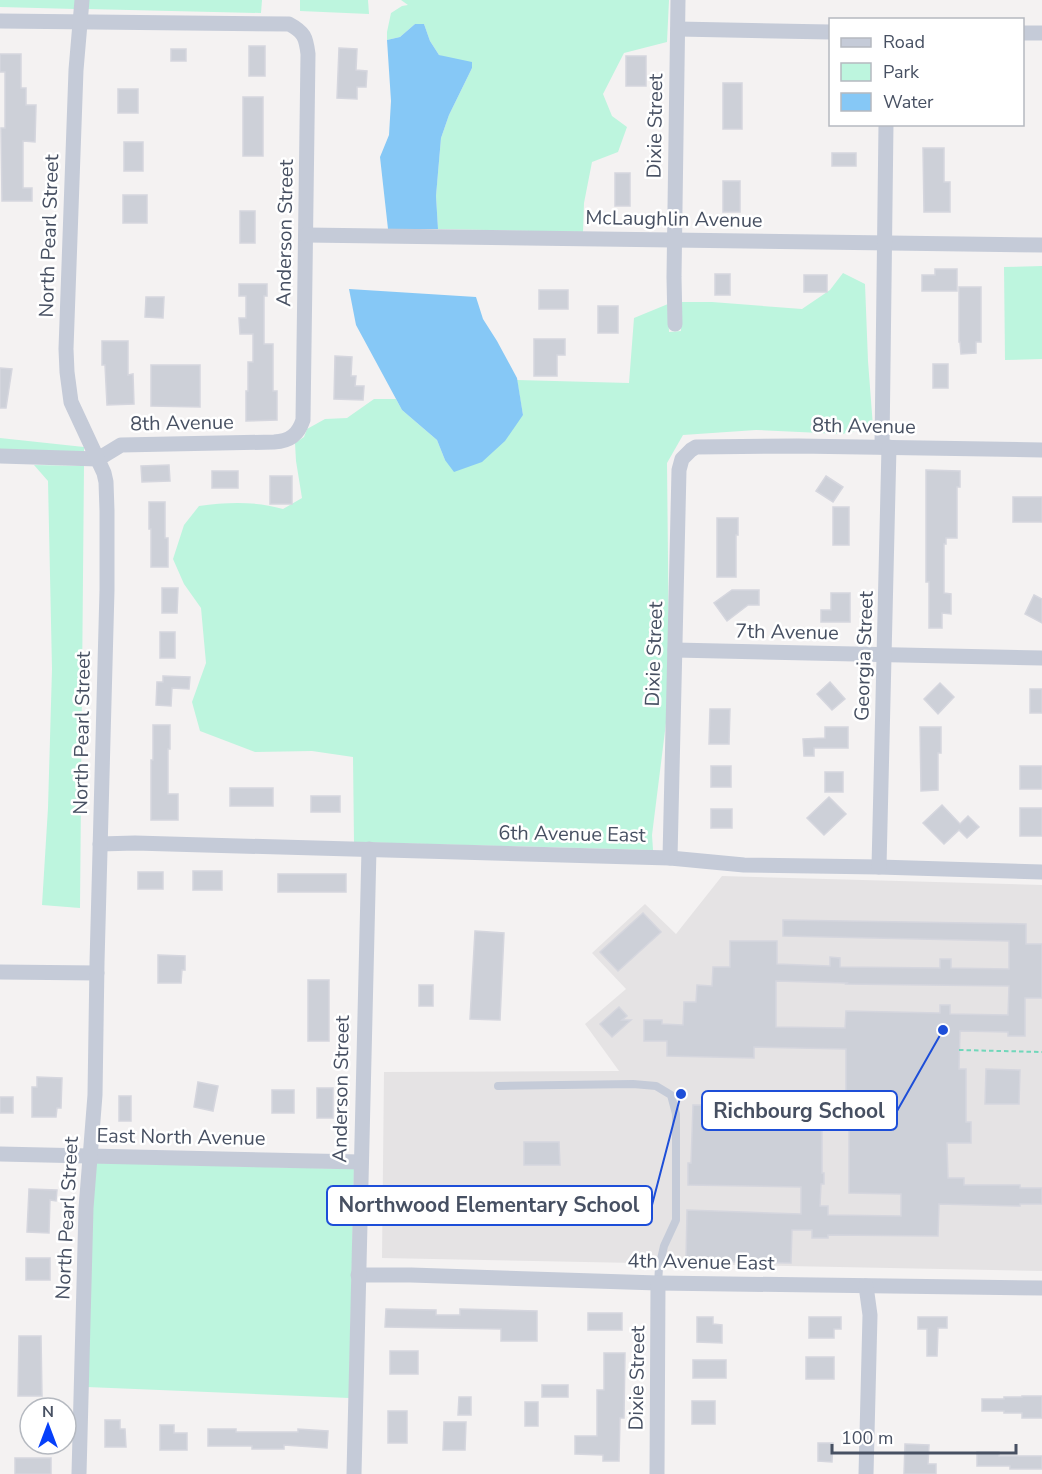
<svg xmlns="http://www.w3.org/2000/svg" width="1042" height="1474" font-family="'Nunito Sans',sans-serif">
	<style>
		.education { fill: #e5e3e4 }
		.green { fill: #bdf5de }
		.water { fill: #86c8f6 }
		.building { fill: #cdd0d8; stroke: #d5d6de; stroke-width: 1.5; fill-rule: evenodd }
		.lines { fill: none; stroke-linecap: round; stroke-linejoin: round }
		.path { stroke: #71d7ba; stroke-width: 2; stroke-dasharray: 4.5 3; stroke-linecap: butt }
		.service { stroke: #c5cbd8; stroke-width: 8 }
		.minor { stroke: #c5cbd8; stroke-width: 15 }
		.labels { text-anchor: middle; dominant-baseline: central; stroke-width: 5; stroke-linejoin: round; paint-order: stroke }
		.street-label { font-size: 20px; fill: #475062; stroke: #fff }
		.leader { fill: none; stroke: #1d4ed8; stroke-width: 2 }
		.callout-dot { fill: #1d4ed8; stroke: #fff; stroke-width: 2 }
		.callout { fill: #fff; stroke: #1d4ed8; stroke-width: 2 }
		.callout-label { font-size: 21px; text-anchor: middle; font-weight: bold; fill: #475062 }
	</style>
	<rect width="100%" height="100%" fill="#f4f2f2"/>
	<polygon class="education" points="722,876 1042,885 1042,1271 382,1258 384,1072 619,1071 585,1024 626,989 592,953 645,904 676,934"/>
	<g class="green">
		<polygon points="0,0 75,0 75,9 0,7"/>
		<polygon points="88,0 262,0 261,13 87,9"/>
		<polygon points="300,0 368,0 369,14 300,11"/>
		<polygon points="401,0 669,0 667,42 624,53 603,94 612,116 627,127 618,152 592,162 584,203 583,232 438,229 436,196 441,138 449,115 472,68 439,55 430,41 424,24 415,24 400,37 387,40 387,32 391,13 402,6 408,5"/>
		<polygon points="1042,266 1042,359 1005,360 1004,267"/>
		<path d="M843 273 865 284 868 361 873 427 842 434 756 430 683 435 667 463 669 656 667 715 652 835 653 850 354 842 353 757 312 751 255 752 200 731 192 702 206 663 201 608 184 584 173 559 184 525 199 506C227 502 256 501 283 509L302 498 296 461 295 443 304 437 307 429 325 419 347 418 374 399H396L402 410 437 440 445 460 523 415 517 380 629 383 634 318 668 304 669 332 681 331V302H712L802 309 830 290Z"/>
		<polygon points="0,438 84,447 84,452 0,449"/>
		<polygon points="34,465 84,466 80,908 42,905 48,808 52,669 48,481"/>
		<polygon points="95,1163 354,1169 349,1398 87,1387 92,1209"/>
	</g>
	<g class="water">
		<polygon points="415,24 424,24 430,41 439,55 472,62 472,68 449,115 441,138 436,196 438,229 388,229 380,157 389,135 391,101 387,40 400,37"/>
		<polygon points="349,289 476,297 483,319 497,341 517,378 523,415 505,441 482,462 454,472 445,460 437,440 402,410 356,325"/>
	</g>
	<g class="building">
		<rect x="249" y="46" width="16" height="30"/>
		<polygon points="339,48 357,49 356,70 367,71 366,87 357,87 357,99 337,98"/>
		<rect x="171" y="49" width="15" height="12"/>
		<polygon points="0,54 21,54 21,88 26,88 26,105 36,105 35,142 23,141 23,188 32,188 32,201 2,201 1,128 5,128 5,72 0,72"/>
		<rect x="626" y="56" width="20" height="30"/>
		<rect x="723" y="83" width="19" height="46"/>
		<rect x="118" y="89" width="20" height="24"/>
		<rect x="243" y="97" width="20" height="59"/>
		<rect x="124" y="142" width="19" height="29"/>
		<polygon points="923,148 944,148 944,182 950,182 950,212 924,212"/>
		<rect x="832" y="153" width="24" height="13"/>
		<rect x="615" y="173" width="15" height="33"/>
		<rect x="723" y="181" width="17" height="31"/>
		<rect x="123" y="195" width="24" height="28"/>
		<rect x="240" y="211" width="15" height="32"/>
		<polygon points="935,269 957,269 957,291 922,291 922,275 935,275"/>
		<rect x="715" y="274" width="15" height="21"/>
		<rect x="804" y="275" width="23" height="17"/>
		<polygon points="239,284 267,284 267,296 264,296 264,344 273,344 273,391 277,391 277,420 246,421 246,391 248,391 248,362 253,362 253,334 240,334 239,318 246,318 246,296 239,296"/>
		<polygon points="959,287 981,287 981,342 976,342 976,353 961,354 960,342 959,342"/>
		<rect x="539" y="290" width="29" height="19"/>
		<polygon points="146,297 164,297 163,318 145,317"/>
		<rect x="598" y="306" width="20" height="27"/>
		<polygon points="534,339 565,339 565,355 557,355 557,376 534,376"/>
		<polygon points="102,341 128,341 128,375 133,374 134,404 107,405 105,365 102,365"/>
		<polygon points="335,356 352,357 351,376 356,376 355,386 364,386 363,400 334,399"/>
		<rect x="933" y="364" width="15" height="24"/>
		<polygon points="151,365 200,365 200,407 151,406"/>
		<polygon points="0,368 12,369 6,408 0,408"/>
		<polygon points="169,465 170,481 142,482 141,466"/>
		<polygon points="926,470 960,471 960,487 957,487 957,538 946,538 946,544 944,544 944,593 951,594 951,614 942,613 942,628 929,628 929,582 926,582"/>
		<rect x="212" y="471" width="26" height="17"/>
		<rect x="270" y="476" width="22" height="28"/>
		<polygon points="826,476 843,487 833,502 816,491"/>
		<rect x="1013" y="497" width="29" height="25"/>
		<polygon points="149,502 165,502 165,538 168,538 168,567 151,567 151,529 149,529"/>
		<rect x="833" y="507" width="16" height="38"/>
		<polygon points="717,518 738,518 738,535 736,535 736,577 717,577"/>
		<polygon points="162,588 178,588 177,613 162,613"/>
		<polygon points="732,590 759,590 759,605 748,605 727,621 714,603"/>
		<polygon points="831,593 850,593 850,622 821,622 821,610 831,610"/>
		<polygon points="1034,595 1042,599 1042,623 1025,614"/>
		<rect x="160" y="632" width="15" height="26"/>
		<polygon points="163,676 190,677 189,689 172,688 171,706 156,705 157,682 163,682"/>
		<polygon points="830,682 845,699 832,710 817,694"/>
		<polygon points="940,683 954,697 938,714 924,699"/>
		<rect x="1030" y="689" width="12" height="24"/>
		<polygon points="710,709 730,709 729,744 709,744"/>
		<polygon points="153,725 170,725 170,749 168,749 168,794 178,794 178,820 151,820 151,760 153,760"/>
		<polygon points="825,727 848,727 848,748 814,748 814,756 804,756 803,739 825,738"/>
		<polygon points="920,727 941,727 941,753 938,753 938,790 921,791"/>
		<rect x="711" y="766" width="20" height="21"/>
		<rect x="1020" y="766" width="22" height="23"/>
		<rect x="825" y="772" width="18" height="20"/>
		<rect x="230" y="788" width="43" height="18"/>
		<rect x="311" y="796" width="29" height="16"/>
		<polygon points="829,797 846,814 824,835 807,818"/>
		<polygon points="942,805 960,824 968,816 979,827 967,838 959,830 944,844 923,823"/>
		<rect x="1020" y="808" width="22" height="28"/>
		<rect x="711" y="809" width="21" height="19"/>
		<rect x="193" y="871" width="29" height="19"/>
		<rect x="138" y="872" width="25" height="17"/>
		<rect x="278" y="874" width="68" height="18"/>
		<polygon points="643,913 661,932 618,971 600,952"/>
		<path d="M783 920 1026 924V944H1042V998H1025V1036H1008V1032L960 1031 959 1069H966V1122H971V1143H947L948 1178H964V1185H1020V1188H1042V1204H1020V1206L939 1204 938 1236 828 1235V1238H812V1230H792L791 1263 686 1261 687 1210 801 1214V1187L688 1185V1163H691L693 1105 818 1106V1127L822 1128V1173H824V1184H821L820 1206H828V1215L901 1216V1194L849 1193V1121H846V1049L754 1047V1058L667 1056V1041H644V1020H662V1024L683 1025 684 1002H696L697 985 712 986 713 967H730V941H777V964L830 966V957L840 958V967L940 968V959H951V968L1009 969V941L783 936ZM776 981 847 983 846 984 1009 986 1008 1015 950 1014V1005H940V1013L846 1011 845 1028 776 1027Z"/>
		<polygon points="475,931 504,933 500,1020 470,1019"/>
		<polygon points="158,955 185,956 185,970 182,970 181,983 158,983"/>
		<rect x="308" y="980" width="21" height="61"/>
		<rect x="419" y="985" width="14" height="21"/>
		<polygon points="619,1007 627,1016 622,1020 631,1020 612,1037 600,1024"/>
		<polygon points="986,1069 1020,1070 1019,1104 985,1104"/>
		<polygon points="37,1077 62,1078 61,1108 57,1108 56,1117 32,1117 32,1087 37,1087"/>
		<polygon points="198,1082 218,1086 213,1111 194,1107"/>
		<rect x="317" y="1088" width="16" height="30"/>
		<rect x="272" y="1090" width="22" height="23"/>
		<rect x="119" y="1096" width="12" height="25"/>
		<rect x="0" y="1097" width="13" height="16"/>
		<polygon points="524,1142 559,1142 560,1165 524,1165"/>
		<polygon points="29,1189 57,1190 56,1201 50,1200 49,1233 27,1232"/>
		<rect x="26" y="1258" width="24" height="22"/>
		<polygon points="386,1309 436,1310 436,1315 460,1315 460,1309 537,1311 537,1341 501,1341 501,1329 385,1327"/>
		<rect x="588" y="1313" width="34" height="17"/>
		<polygon points="697,1317 713,1317 713,1324 722,1325 722,1343 697,1342"/>
		<polygon points="809,1317 841,1317 841,1329 834,1329 834,1338 809,1338"/>
		<polygon points="918,1317 947,1317 947,1328 938,1328 937,1356 927,1356 927,1329 918,1329"/>
		<polygon points="19,1336 41,1336 42,1396 18,1396"/>
		<rect x="390" y="1351" width="28" height="23"/>
		<polygon points="604,1353 625,1353 624,1418 620,1418 619,1461 603,1461 603,1455 575,1454 575,1436 597,1436 597,1390 604,1390"/>
		<rect x="806" y="1357" width="28" height="22"/>
		<rect x="693" y="1360" width="33" height="18"/>
		<rect x="542" y="1385" width="26" height="12"/>
		<polygon points="1022,1396 1042,1396 1042,1418 1022,1418 1022,1413 1004,1413 1004,1411 982,1411 982,1399 1004,1399 1004,1397 1022,1397"/>
		<polygon points="459,1397 471,1397 471,1415 458,1415"/>
		<rect x="692" y="1401" width="23" height="23"/>
		<rect x="525" y="1402" width="13" height="24"/>
		<rect x="388" y="1411" width="19" height="32"/>
		<polygon points="105,1420 120,1420 120,1429 125,1429 126,1447 105,1447"/>
		<polygon points="444,1422 466,1422 465,1450 443,1450"/>
		<polygon points="160,1425 174,1425 174,1433 187,1433 187,1450 160,1450"/>
		<polygon points="208,1429 236,1429 236,1432 298,1432 298,1429 328,1431 327,1448 284,1445 284,1449 252,1449 252,1446 208,1446"/>
		<polygon points="818,1443 833,1443 832,1462 818,1461"/>
		<polygon points="905,1444 929,1445 928,1464 936,1464 936,1474 904,1474"/>
		<polygon points="977,1452 999,1452 999,1456 1042,1456 1042,1469 1010,1469 1010,1466 977,1466"/>
		<rect x="15" y="1458" width="36" height="16"/>
	</g>
	<g class="lines">
		<polyline class="path" points="959,1050 1042,1052"/>
		<polyline class="service" points="498,1086 633,1084 656,1086 671,1095 676,1114 676,1220 664,1246 659,1268 658,1283"/>
		<g class="minor">
			<path d="M0 21 289 24C304 32 306 37 308 54L303 420C298 435 290 441 274 442L121 445 98 459 0 456"/>
			<polyline points="678,29 830,32"/>
			<polyline points="1022,33 1042,33"/>
			<polyline points="306,235 1042,245"/>
			<polyline points="675,324 674,277 678,0"/>
			<polyline points="882,447 886,124"/>
			<polyline points="675,650 1042,658"/>
			<polyline points="100,844 135,843 670,858 744,865 879,867 1042,872"/>
			<polyline points="670,858 679,470 682,459 691,450 696,447 798,446 1042,450"/>
			<polyline points="879,867 889,447"/>
			<polyline points="0,972 97,973"/>
			<polyline points="0,1154 361,1162"/>
			<polyline points="358,1275 411,1275 658,1283 1042,1288"/>
			<polyline points="866,1286 870,1315 866,1474"/>
			<polyline points="79,1474 86,1208 95,1095 97,963 107,590 107,511 106,482 104,473 71,402 67,372 66,349 76,70 82,0"/>
			<polyline points="354,1474 369,849"/>
			<polyline points="657,1474 658,1283"/>
		</g>
	</g>
	<g class="labels">
		<g class="street-label">
			<text transform="translate(655 126) rotate(-89)">Dixie Street</text>
			<text transform="translate(674 219) rotate(1)">McLaughlin Avenue</text>
			<text transform="translate(285 233) rotate(-89)">Anderson Street</text>
			<text transform="translate(49 236) rotate(-88)">North Pearl Street</text>
			<text transform="translate(182 423) rotate(-1)">8th Avenue</text>
			<text transform="translate(864 426) rotate(1)">8th Avenue</text>
			<text transform="translate(787 632) rotate(1)">7th Avenue</text>
			<text transform="translate(654 654) rotate(-88)">Dixie Street</text>
			<text transform="translate(864 656) rotate(-88)">Georgia Street</text>
			<text transform="translate(82 733) rotate(-89)">North Pearl Street</text>
			<text transform="translate(572 834) rotate(1)">6th Avenue East</text>
			<text transform="translate(341 1089) rotate(-89)">Anderson Street</text>
			<text transform="translate(181 1137) rotate(1)">East North Avenue</text>
			<text transform="translate(67 1218) rotate(-87)">North Pearl Street</text>
			<text transform="translate(701 1262) rotate(1)">4th Avenue East</text>
			<text transform="translate(637 1378) rotate(-89)">Dixie Street</text>
		</g>
	</g>
	<path class="leader" d="M943 1030L897 1111M681 1094L652 1205"/>
	<g class="callout-dot">
		<circle cx="943" cy="1030" r="6"/>
		<circle cx="681" cy="1094" r="6"/>
	</g>
	<g class="callout">
		<rect x="702" y="1091" width="195" height="39" rx="6"/>
		<rect x="327" y="1186" width="325" height="39" rx="6"/>
	</g>
	<g class="callout-label">
		<text x="799" y="1118">Richbourg School</text>
		<text x="489" y="1212">Northwood Elementary School</text>
	</g>
	<rect x="829" y="18" width="195" height="108" fill="#ffffff" stroke="#b5b9c0" stroke-width="1.5"/>
	<rect x="841" y="38" width="30" height="9" fill="#c5cbd8" stroke="#b5b9c0" stroke-width="1.5"/>
	<text x="883" y="48" font-size="18" fill="#475062">Road</text>
	<rect x="841" y="63" width="30" height="18" fill="#bdf5de" stroke="#b5b9c0" stroke-width="1.5"/>
	<text x="883" y="78" font-size="18" fill="#475062">Park</text>
	<rect x="841" y="93" width="30" height="18" fill="#86c8f6" stroke="#b5b9c0" stroke-width="1.5"/>
	<text x="883" y="108" font-size="18" fill="#475062">Water</text>
	<g transform="translate(48 1426)"><circle r="28" fill="#ffffff" stroke="#b5b9c0" stroke-width="1.5"/>
	<path d="M0-4.5L10 22L0 15L-10 22Z" fill="#063ffa"/>
	<text y="-9" font-size="16" font-weight="bold" text-anchor="middle" fill="#475062">N</text>
	</g>
	<path d="M832 1444v9h184v-9" fill="none" stroke="#475062" stroke-width="3"/>
	<text x="841" y="1444" font-size="18" fill="#475062" stroke="#ffffff" stroke-width="4.5" paint-order="stroke">100 m</text>
</svg>
